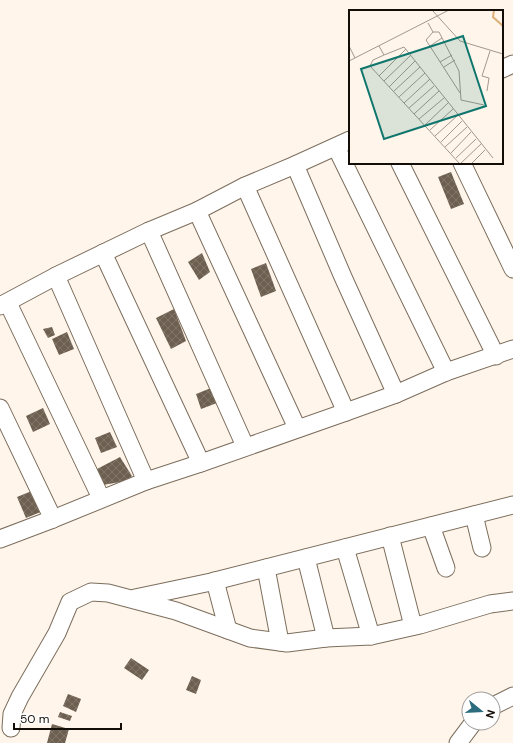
<svg xmlns="http://www.w3.org/2000/svg" width="513" height="743" font-family="'DM Sans',sans-serif">
	<style>
		.building { fill: url(#building-cross-hatch) }
		.lines { fill: none; stroke-linecap: round; stroke-linejoin: round }
		.minor-casing { stroke: #7c6e5d; stroke-width: 19 }
		.minor { stroke: #fff; stroke-width: 17 }
		.inset-river { fill: none; stroke: #ddb079; stroke-width: 2 }
		.inset-road { fill: none; stroke: #a1988f; stroke-width: 1 }
		.view { fill: #0f766e; fill-opacity: 0.15; stroke: #0f766e; stroke-width: 2 }
		.inset-edge { fill: none; stroke: #130d07; stroke-width: 2 }
	</style>
	<defs>
		<pattern id="building-cross-hatch" width="8" height="8" patternUnits="userSpaceOnUse"><rect width="8" height="8" fill="#6e6050"/><path d="M0 0l8 8M0 8l8-8" fill="none" stroke="#807669"/></pattern>
	</defs>
	<rect width="100%" height="100%" fill="#fff5ea"/>
	<g class="building">
		<polygon points="451,172 464,204 451,209 438,177"/>
		<polygon points="202,253 210,272 199,280 188,262"/>
		<polygon points="266,263 276,291 261,297 251,269"/>
		<polygon points="174,309 186,341 171,349 156,318"/>
		<polygon points="52,327 55,335 48,338 43,329"/>
		<polygon points="67,332 74,349 59,355 52,339"/>
		<polygon points="211,388 217,403 201,409 196,394"/>
		<polygon points="43,408 50,424 33,432 26,416"/>
		<polygon points="110,432 117,447 101,453 95,438"/>
		<polygon points="120,457 132,476 126,481 103,485 97,469"/>
		<polygon points="34,490 43,511 26,518 17,497"/>
		<polygon points="131,658 149,670 142,680 124,668"/>
		<polygon points="192,676 201,680 196,694 186,690"/>
		<polygon points="68,694 81,699 76,712 63,706"/>
		<polygon points="60,712 72,716 70,721 58,717"/>
		<polygon points="52,724 69,729 65,743 47,743"/>
	</g>
	<g class="lines">
		<g class="minor-casing">
			<g id="minor">
				<polyline points="502,69 513,64"/>
				<polyline points="336,147 446,372"/>
				<polyline points="400,163 496,356"/>
				<polyline points="462,163 513,269"/>
				<polyline points="295,165 343,277 396,394"/>
				<polyline points="245,186 346,412"/>
				<polyline points="197,211 297,428"/>
				<polyline points="149,231 245,446"/>
				<polyline points="103,253 201,463"/>
				<polyline points="56,276 146,481"/>
				<polyline points="8,303 101,498"/>
				<polyline points="0,306 56,276 149,231 197,211 245,186 295,165 350,140"/>
				<polyline points="0,408 53,519"/>
				<polyline points="474,515 482,548"/>
				<polyline points="431,526 446,568"/>
				<polyline points="390,536 413,626"/>
				<polyline points="0,539 53,519 146,481 201,463 346,412 396,394 446,372 513,349"/>
				<polyline points="345,548 371,636"/>
				<polyline points="306,558 326,638"/>
				<polyline points="266,568 280,642"/>
				<polyline points="215,581 228,630"/>
				<polyline points="135,598 211,582 513,505"/>
				<polyline points="493,706 513,696"/>
				<polyline points="11,728 12,714 20,697 57,633 70,602 91,592 108,593 176,611 250,638 287,643 326,638 371,636 420,625 490,604 513,601"/>
				<polyline points="458,743 473,723"/>
			</g>
		</g>
		<use href="#minor" class="minor"/>
	</g>
	<g transform="translate(349 10)">
		<rect width="154" height="154" fill="#fff5ea"/>
		<path class="inset-river" d="M145 0 144 7 154 16"/>
		<path class="inset-road" d="M83 0 111 31 154 44M79 13 84 22 77 30 111 83M84 22H90L110 61 112 90 135 95M0 36 6 48M30 36 35 45 55 37 144 148M81 36 93 28M35 45 24 50 21 56 111 154 132 134M0 51 100 0M91 52 103 45M95 57 106 50M30 66 57 39M35 71 62 45M40 77 66 51M45 81 71 57M138 81 140 68 133 66 141 41M50 87 76 63M55 93 81 69M60 98 85 76M65 104 90 81M70 109 95 88M76 115 99 93M81 120 104 99M86 126 109 105M92 132 113 111M96 137 118 117M102 143 122 122M107 148 127 129M122 154 136 140"/>
		<path class="view" d="M114 26 137 96 35 129 12 59Z"/>
		<rect width="154" height="154" class="inset-edge"/>
	</g>
	<g transform="translate(481 711) rotate(108)"><circle r="19" fill="#ffffff" stroke="#a19e9c"/>
	<path d="M0-3L7 15L0 10L-7 15Z" fill="#2b6c7f"/>
	<text y="-6" font-size="11" font-weight="bold" text-anchor="middle" fill="#130d07">N</text>
	</g>
	<path d="M14 723v6h107v-6" fill="none" stroke="#130d07" stroke-width="2"/>
	<text x="20" y="723" font-size="12" fill="#130d07" stroke="#ffffff" stroke-width="3" paint-order="stroke">50 m</text>
</svg>
